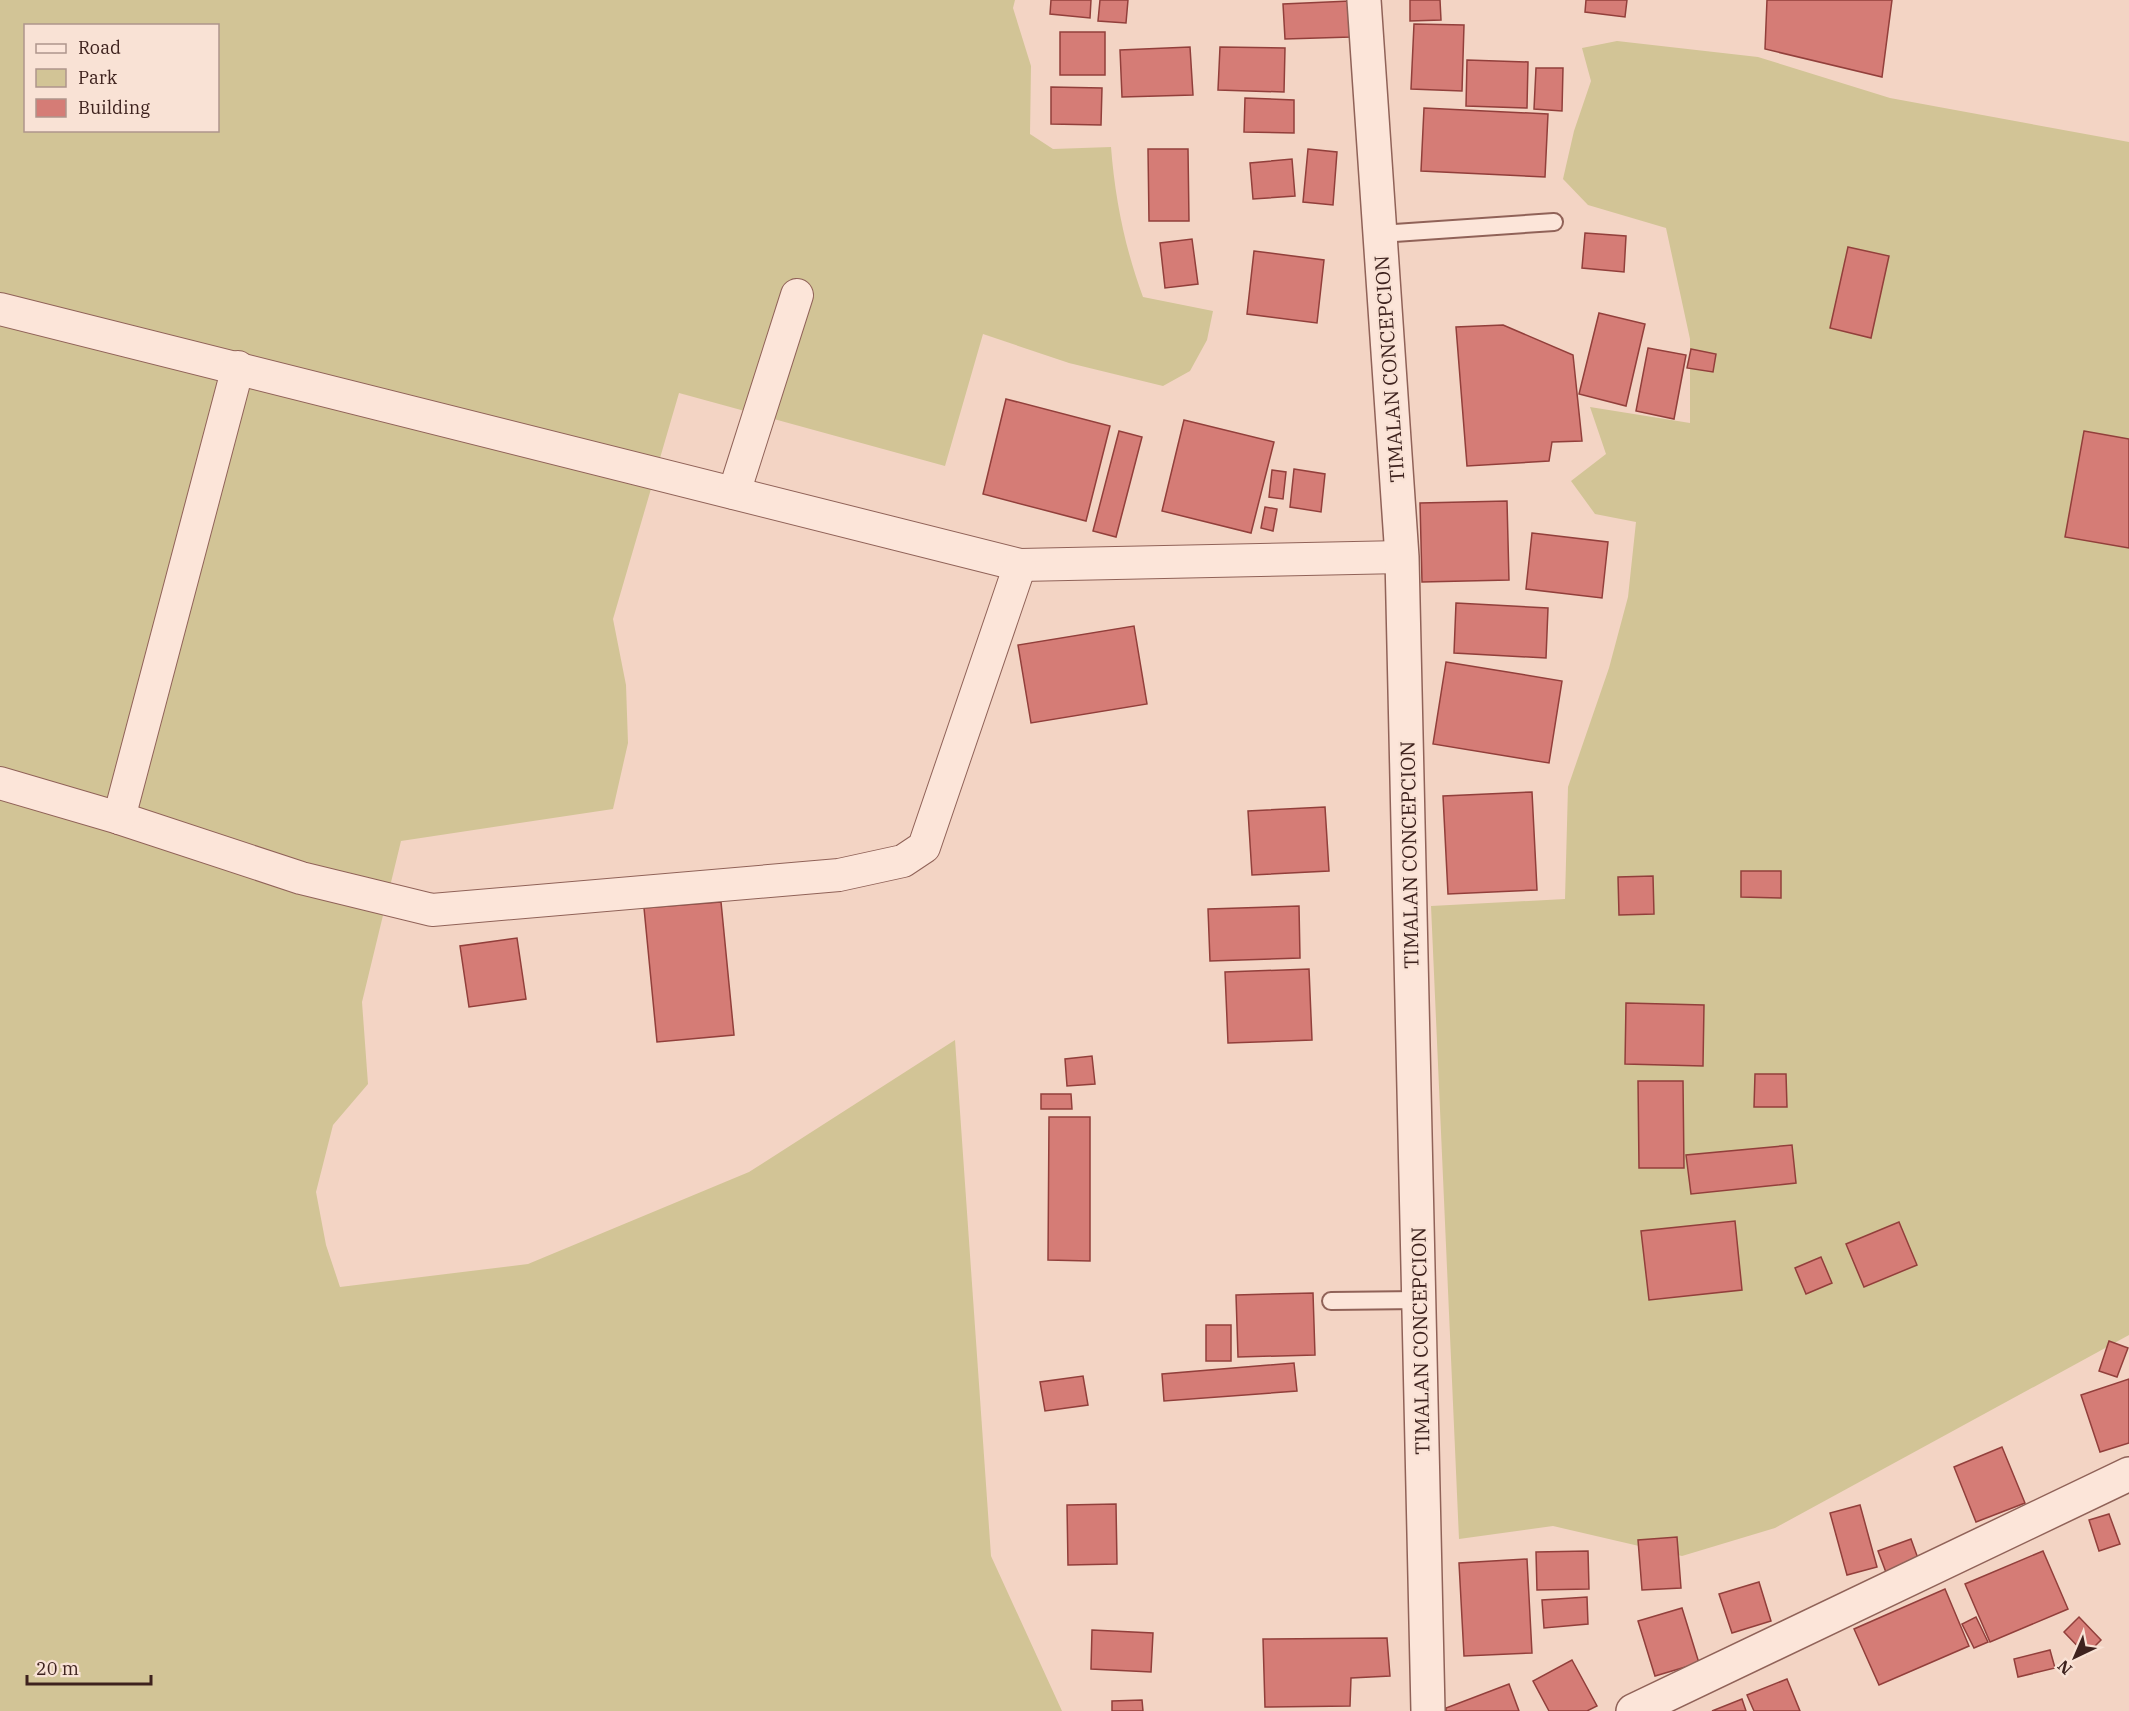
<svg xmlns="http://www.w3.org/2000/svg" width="2129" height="1711" font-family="'IBM Plex Serif',serif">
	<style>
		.green { fill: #d2c496; fill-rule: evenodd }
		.building { fill: #d57c76; stroke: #923f3b; stroke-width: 1.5 }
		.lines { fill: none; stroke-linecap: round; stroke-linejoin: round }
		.service-casing { stroke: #906258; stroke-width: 20 }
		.minor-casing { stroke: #906258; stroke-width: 34 }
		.tertiary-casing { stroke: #906258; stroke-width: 36 }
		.service { stroke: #fce5d9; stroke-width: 16 }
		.minor { stroke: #fce5d9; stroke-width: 32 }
		.tertiary { stroke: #fce5d9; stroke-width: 33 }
		.labels { text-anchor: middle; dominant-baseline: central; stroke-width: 4.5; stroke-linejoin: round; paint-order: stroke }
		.street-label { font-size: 20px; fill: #3e221e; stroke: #f9e2d5 }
	</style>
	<rect width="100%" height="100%" fill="#f3d4c4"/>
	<g class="green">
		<path d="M0 0H1015L1013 8 1031 66 1030 134 1053 149 1111 147C1115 199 1125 248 1143 297L1213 311 1207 340 1190 371 1163 386 1069 363 983 334 945 466 679 393 613 619 626 685 628 743 613 809 401 841 362 1002 368 1084 333 1125 316 1192 326 1245 340 1287 528 1264 749 1172 955 1040 991 1556 1062 1711H0ZM26 26H218V130H26Z"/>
		<polygon points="1617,41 1758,57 1890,98 2129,142 2129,1335 1775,1528 1682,1556 1553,1526 1459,1539 1431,906 1565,899 1568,787 1609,668 1628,597 1636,522 1595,514 1571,481 1606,454 1590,407 1690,423 1690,339 1666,228 1588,205 1563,179 1574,131 1591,81 1582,48"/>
	</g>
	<g class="building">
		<polygon points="1051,0 1091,0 1090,18 1050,14"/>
		<polygon points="1100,0 1128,0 1126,23 1098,21"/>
		<polygon points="1410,0 1440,0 1441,20 1410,21"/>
		<polygon points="1586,0 1627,0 1625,17 1585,12"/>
		<polygon points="1767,0 1892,0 1882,77 1765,49"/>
		<polygon points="1350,1 1351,37 1285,39 1283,4"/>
		<polygon points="1414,24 1464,25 1462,91 1411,89"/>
		<rect x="1060" y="32" width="45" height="43"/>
		<polygon points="1190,47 1193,95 1122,97 1120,50"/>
		<polygon points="1220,47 1285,48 1284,92 1218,90"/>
		<polygon points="1467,60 1528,62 1527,108 1466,106"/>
		<polygon points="1536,68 1563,68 1562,111 1534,109"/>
		<polygon points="1051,87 1102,88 1101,125 1051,124"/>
		<polygon points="1245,98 1294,100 1294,133 1244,132"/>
		<polygon points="1424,108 1548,114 1545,177 1421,171"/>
		<polygon points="1148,149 1188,149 1189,221 1149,221"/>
		<polygon points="1308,149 1337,152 1333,205 1303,202"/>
		<polygon points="1292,159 1295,196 1253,199 1250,163"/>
		<polygon points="1585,233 1626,236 1624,272 1582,268"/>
		<polygon points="1192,239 1198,284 1165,288 1160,243"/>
		<polygon points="1848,247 1889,256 1871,338 1830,328"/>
		<polygon points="1254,251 1324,260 1317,323 1247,314"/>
		<polygon points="1599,313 1645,324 1626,406 1579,394"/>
		<polygon points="1503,325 1573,355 1582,441 1552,442 1549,461 1467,466 1456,327"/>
		<polygon points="1648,348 1686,355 1674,419 1636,411"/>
		<polygon points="1691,349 1716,354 1713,372 1687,368"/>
		<polygon points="1006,399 1110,426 1086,521 983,494"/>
		<polygon points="1184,420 1274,442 1251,533 1162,511"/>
		<polygon points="1119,431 1142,437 1116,537 1093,531"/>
		<polygon points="2084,431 2129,439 2129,548 2065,537"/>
		<polygon points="1294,469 1325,474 1321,512 1290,507"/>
		<polygon points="1272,470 1286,472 1283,499 1269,497"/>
		<polygon points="1507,501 1509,580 1422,582 1420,503"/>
		<polygon points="1265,507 1277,509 1273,531 1261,528"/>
		<polygon points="1532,533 1608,542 1602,598 1526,589"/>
		<polygon points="1456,603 1548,608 1546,658 1454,653"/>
		<polygon points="1134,626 1147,704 1031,723 1018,645"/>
		<polygon points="1446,662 1562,681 1549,763 1433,744"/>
		<polygon points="1532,792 1537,890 1448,894 1443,796"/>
		<polygon points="1325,807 1329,871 1252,875 1248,811"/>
		<polygon points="1741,871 1781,871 1781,898 1741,897"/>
		<polygon points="1653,876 1654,914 1619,915 1618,877"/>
		<polygon points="721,902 734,1035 657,1042 644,908"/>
		<polygon points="1299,906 1300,958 1210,961 1208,909"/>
		<polygon points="517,938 526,999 469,1007 460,946"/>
		<polygon points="1309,969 1312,1040 1228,1043 1225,972"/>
		<polygon points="1626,1003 1704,1005 1703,1066 1625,1064"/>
		<polygon points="1092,1056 1095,1084 1067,1086 1065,1059"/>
		<polygon points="1755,1074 1786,1074 1787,1107 1754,1107"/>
		<polygon points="1638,1081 1683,1081 1684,1168 1639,1168"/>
		<polygon points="1041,1094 1071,1094 1072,1109 1041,1109"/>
		<polygon points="1049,1117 1090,1117 1090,1261 1048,1260"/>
		<polygon points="1792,1145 1796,1183 1691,1194 1686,1155"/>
		<polygon points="1735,1221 1742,1290 1649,1300 1641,1231"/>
		<polygon points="1899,1222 1917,1265 1864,1287 1846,1244"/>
		<polygon points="1821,1257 1832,1283 1806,1294 1795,1268"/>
		<polygon points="1313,1293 1315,1355 1238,1357 1236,1295"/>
		<rect x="1206" y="1325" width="25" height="36"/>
		<polygon points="2109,1341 2128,1348 2117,1377 2099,1371"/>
		<polygon points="1294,1363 1297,1391 1164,1401 1162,1374"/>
		<polygon points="1083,1376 1088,1405 1045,1411 1040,1382"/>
		<polygon points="2129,1379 2129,1443 2100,1452 2081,1395"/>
		<polygon points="2002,1447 2025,1503 1976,1522 1954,1467"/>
		<polygon points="1116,1504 1117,1564 1068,1565 1067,1505"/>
		<polygon points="1860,1505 1877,1567 1847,1575 1830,1513"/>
		<polygon points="2109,1514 2120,1544 2099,1551 2089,1520"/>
		<polygon points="1677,1537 1681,1588 1642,1590 1638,1540"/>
		<polygon points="1911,1539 1920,1564 1887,1575 1878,1551"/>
		<polygon points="1588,1551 1589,1589 1537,1590 1536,1552"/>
		<polygon points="2043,1551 2068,1609 1990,1642 1965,1584"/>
		<polygon points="1527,1559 1532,1653 1464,1656 1459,1563"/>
		<polygon points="1759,1582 1771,1621 1732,1633 1719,1594"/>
		<polygon points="1945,1589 1969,1646 1879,1685 1854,1629"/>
		<polygon points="1587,1597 1588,1624 1544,1628 1542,1600"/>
		<polygon points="1682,1608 1699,1663 1655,1676 1638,1621"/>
		<polygon points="1976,1617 1988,1642 1974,1648 1962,1624"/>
		<polygon points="2079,1617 2101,1640 2086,1655 2064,1632"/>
		<polygon points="1092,1630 1153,1633 1151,1672 1091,1669"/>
		<polygon points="1387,1638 1390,1676 1351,1678 1350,1706 1265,1707 1263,1639"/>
		<polygon points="2050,1650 2055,1668 2018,1677 2014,1659"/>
		<polygon points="1572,1660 1597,1706 1587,1711 1549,1711 1533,1681"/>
		<polygon points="1787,1679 1800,1711 1754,1711 1747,1695"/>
		<polygon points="1509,1684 1519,1711 1446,1711 1446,1708"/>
		<polygon points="1742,1699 1746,1711 1712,1711"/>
		<polygon points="1142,1700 1143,1711 1112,1711 1112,1701"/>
	</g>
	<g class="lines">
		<g class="service-casing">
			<g id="service">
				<polyline points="1380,234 1554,222"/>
				<polyline points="1331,1301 1419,1300"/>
			</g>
		</g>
		<g class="minor-casing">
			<g id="minor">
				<polyline points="0,309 1020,565 1402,557"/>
				<polyline points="734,493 797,295"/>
				<polyline points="0,783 119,818 301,878 432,910 839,875 903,861 924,847 1020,565"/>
				<polyline points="119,818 238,367"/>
			</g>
		</g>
		<g class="tertiary-casing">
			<g id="tertiary">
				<polyline points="1364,0 1402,557 1428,1711"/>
				<polyline points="1633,1711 2129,1474"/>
			</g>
		</g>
		<use href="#service" class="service"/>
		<use href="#minor" class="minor"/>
		<use href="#tertiary" class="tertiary"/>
	</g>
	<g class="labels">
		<g class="street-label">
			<text transform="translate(1389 369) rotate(-94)">TIMALAN CONCEPCION</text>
			<text transform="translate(1409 855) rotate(-91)">TIMALAN CONCEPCION</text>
			<text transform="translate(1420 1341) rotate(-91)">TIMALAN CONCEPCION</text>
		</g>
	</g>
	<rect x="24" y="24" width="195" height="108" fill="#f9e2d5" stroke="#ae958c" stroke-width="1.5"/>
	<rect x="36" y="44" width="30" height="9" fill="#fce5d9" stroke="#ae958c" stroke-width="1.5"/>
	<text x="78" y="54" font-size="18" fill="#3e221e">Road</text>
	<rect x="36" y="69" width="30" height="18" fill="#d2c496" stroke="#ae958c" stroke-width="1.5"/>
	<text x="78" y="84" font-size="18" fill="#3e221e">Park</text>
	<rect x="36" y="99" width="30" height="18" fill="#d57c76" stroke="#ae958c" stroke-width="1.5"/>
	<text x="78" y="114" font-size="18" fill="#3e221e">Building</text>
	<g transform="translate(2075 1657) rotate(224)" stroke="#f9e2d5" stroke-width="4.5" paint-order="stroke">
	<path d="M0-4.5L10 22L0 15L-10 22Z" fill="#3e221e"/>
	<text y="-9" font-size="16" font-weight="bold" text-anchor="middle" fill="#3e221e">N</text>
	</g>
	<path d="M27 1675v9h124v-9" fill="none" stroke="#3e221e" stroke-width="3"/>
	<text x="36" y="1675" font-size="18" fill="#3e221e" stroke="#f9e2d5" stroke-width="4.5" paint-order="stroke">20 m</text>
</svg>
